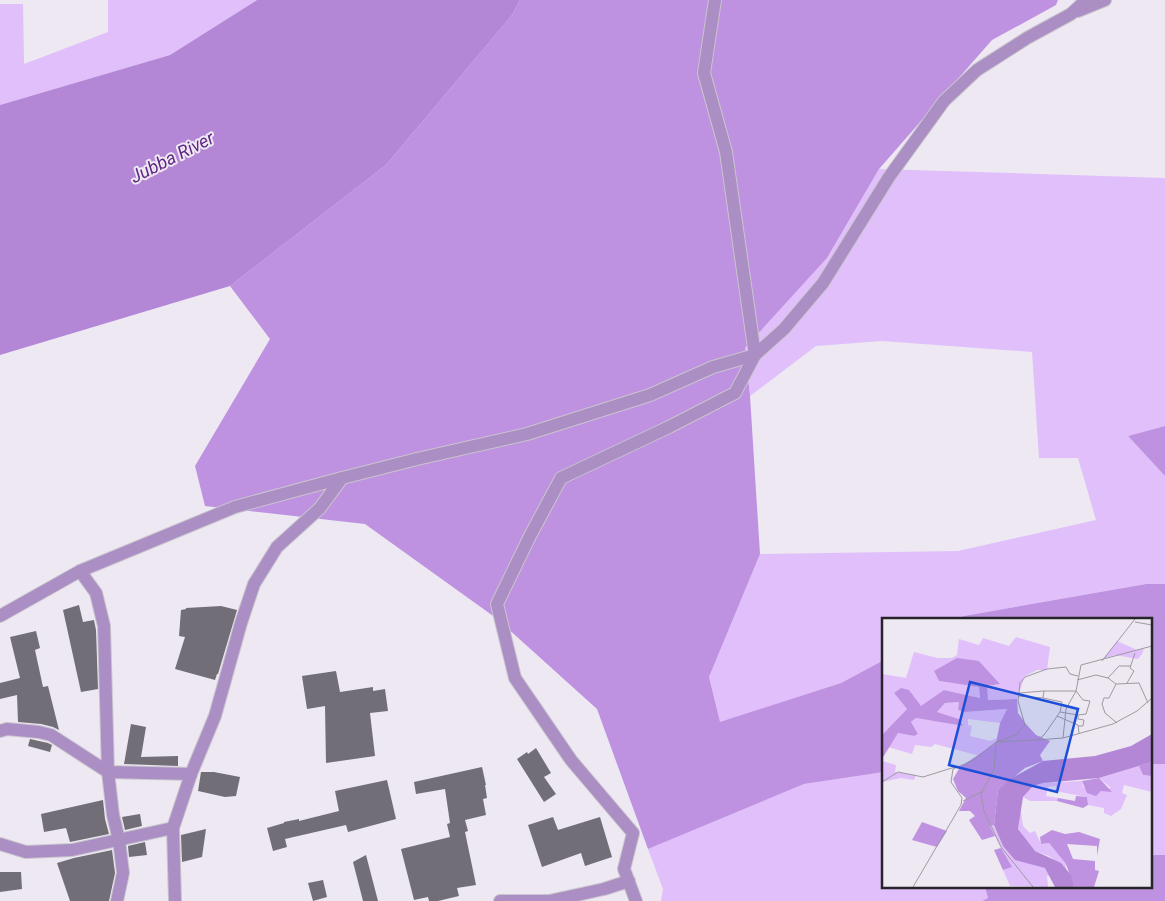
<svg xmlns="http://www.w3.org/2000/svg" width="1165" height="901" font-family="Roboto,sans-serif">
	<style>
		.green { fill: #e0bffb }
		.forest { fill: #be91e1 }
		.water { fill: #b387d6 }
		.building { fill: #726e77 }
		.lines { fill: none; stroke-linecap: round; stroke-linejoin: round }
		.street-casing { stroke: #c9c5ce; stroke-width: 14 }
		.street { stroke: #ab8ec3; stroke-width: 12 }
		.labels { text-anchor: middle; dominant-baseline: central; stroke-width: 4; stroke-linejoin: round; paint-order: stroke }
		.water-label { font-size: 18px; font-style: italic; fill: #612785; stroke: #ede8f2 }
		.inset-road { fill: none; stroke: #9d9aa1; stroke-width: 1 }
		.view { fill: #1d4ed8; fill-opacity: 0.15; stroke: #1d4ed8; stroke-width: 2.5 }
		.inset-edge { fill: none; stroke: #262428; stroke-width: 2.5 }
	</style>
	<rect width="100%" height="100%" fill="#ede8f2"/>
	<g class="green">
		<polygon points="108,0 257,0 170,55 0,105 0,4 23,4 24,64 108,32"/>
		<polygon points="879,169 1165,178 1165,426 1128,436 1165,476 1165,584 1146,584 964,616 957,620 884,620 884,660 841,683 720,723 709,677 760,554 958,551 1096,520 1078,458 1039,458 1032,352 882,341 816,346 750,396 745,348 827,258"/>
		<polygon points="1151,764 1165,764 1165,855 1151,856"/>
		<polygon points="884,772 884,887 985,887 988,898 982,901 661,901 663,889 648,849 804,784"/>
	</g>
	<g class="forest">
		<polygon points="520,0 1058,0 1056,5 992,40 879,169 827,258 745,348 750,396 760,554 709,677 720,722 841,683 884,660 884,772 804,784 648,849 597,709 496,618 365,524 205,506 195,466 270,339 230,286 386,165 512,15"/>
		<polygon points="1165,426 1165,476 1128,436"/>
		<polygon points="1146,584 1165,584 1165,764 1151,764 1151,620 957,620 964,616"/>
		<polygon points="1155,855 1165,855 1165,901 982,901 988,898 985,887 1151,887 1151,856"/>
	</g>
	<polygon class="water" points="257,0 520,0 512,15 386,165 230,286 0,355 0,105 170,55"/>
	<g class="building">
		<polygon points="79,605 83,622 94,620 96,630 98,689 81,692 63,610"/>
		<polygon points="221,606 237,610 218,674 217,674 215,680 175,669 185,637 179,636 181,610 186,609 186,608"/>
		<polygon points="36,631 40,648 35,650 43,687 48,686 59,730 53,727 41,724 18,722 17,695 0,699 0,683 20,678 10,637"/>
		<polygon points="336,671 340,692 373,687 373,691 385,689 388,711 370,713 375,756 326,763 325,706 307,709 302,676"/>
		<polygon points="131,724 146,727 141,757 178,756 178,766 124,764"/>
		<polygon points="30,739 48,743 52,745 50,752 28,746"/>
		<polygon points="536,748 551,773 544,777 556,794 544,802 517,759 527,752 528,754"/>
		<polygon points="482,767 486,785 485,785 487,798 483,799 486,815 465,820 468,831 465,832 476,885 457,888 459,896 438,901 429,901 428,897 414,900 401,849 450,837 447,824 450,823 445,789 416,794 414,782"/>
		<polygon points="201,772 214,772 240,777 236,796 225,797 198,791"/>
		<polygon points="387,780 396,819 348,832 346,825 285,839 287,847 273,851 267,828 284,823 284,822 299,819 299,821 339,811 335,791"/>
		<polygon points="103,800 105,819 109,834 70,842 66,828 44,832 41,814"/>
		<polygon points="140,814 142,826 125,830 122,817"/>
		<polygon points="553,817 558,830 600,817 612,857 585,866 581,853 542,867 528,825"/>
		<polygon points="206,829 202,857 182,862 181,835"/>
		<polygon points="145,842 147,855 129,857 128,846"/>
		<polygon points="112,850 115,873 109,901 70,901 57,863 74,858"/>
		<polygon points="366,855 378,901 363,901 353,862"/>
		<polygon points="0,872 21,872 22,889 0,892"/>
		<polygon points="323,880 327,897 313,901 308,883"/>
	</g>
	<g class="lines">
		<g class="street-casing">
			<g id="street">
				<polyline points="1078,11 1105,0"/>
				<polyline points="80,571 96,593 104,626 108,772 113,815 119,840 123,873 117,901"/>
				<polyline points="0,616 80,571 235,507 342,478"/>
				<polyline points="0,731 7,729 39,732 51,735 108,772 191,774"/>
				<polyline points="0,844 26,852 72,850 173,828"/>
				<polyline points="175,901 173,828 191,774 215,716 241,623 254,584 277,547 320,508 342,478 417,459 527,434 650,395 713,367 755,355 784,329 823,283 889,177 944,101 977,70 1027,38 1071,14 1086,0"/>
				<polyline points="500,901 549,901 604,889 629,881"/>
				<polyline points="636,901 624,869 633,833 571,760 515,678 497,604 530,536 561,478 669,427 735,393 755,355 726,152 704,73 715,0"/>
			</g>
		</g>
		<use href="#street" class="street"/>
	</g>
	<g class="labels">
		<g class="water-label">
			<text transform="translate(172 157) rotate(-27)">Jubba River</text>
		</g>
	</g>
	<g transform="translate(882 618)">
		<rect width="270" height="270" fill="#ede8f2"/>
		<path d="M134 19 168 29 165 52H155L143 58 135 81 105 82V68L118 66 97 43H74L52 53 57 63 97 69 98 80 62 72 39 89 27 72 12 75 25 91 0 117V56L24 60 32 34 55 40H70L75 37 77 21 97 27 101 20 127 28ZM235 23 255 32 262 31 260 36 256 41 233 37 221 41ZM77 84 76 92 83 94 125 91 118 105 86 101V107L90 108 88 118 108 123 115 120 114 125 98 138 53 126 49 129 33 127 30 136 6 129 16 115 32 118 36 116 29 104 34 100 81 108 77 101 55 94 63 85ZM0 143 14 147 13 154 34 157 32 162 19 160 0 164ZM257 148 261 157 270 158V174L242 167 240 175 245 177 239 191 229 198 222 195V190L206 187 205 179 173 173 174 168 166 169 164 178 176 180 175 183H148L141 179 151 168 161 165 200 163 201 169 219 173 229 170 217 160ZM138 187 141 208 148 215 153 213 159 226 167 225 184 246V251L167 238 153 233 142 221 136 211ZM112 207 121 228 163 250 168 257 165 258 166 269 128 268 121 252 129 249 108 208Z" fill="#e0bffb"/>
		<path d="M75 40 97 43 118 66 105 68 106 82 135 81 136 95 144 106 154 117 168 123 158 137 161 143 143 150 116 172 112 207 108 208 113 218 100 222 87 202 93 198 88 193H77L84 180 76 173 71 161 78 149 114 125 118 105 125 91 83 94 76 92 77 84 63 85 55 94 77 101 81 108 34 100 29 104 36 116 32 118 16 115 0 141V117L25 91 12 75 19 70 27 72 39 88 62 72 98 80 97 69 57 63 52 53ZM270 144V158L261 157 257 148ZM217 160 230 174 219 173 214 178 205 175 200 163ZM194 178 205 179 206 187 201 190 175 183 176 180 193 183ZM40 204 65 213 55 229 30 222ZM170 212 183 216 197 214 218 221 215 238V228L185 226 191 241 213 243V252L217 253 212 269H192L184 246 167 225 159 226 158 219ZM119 230 130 249 121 252 112 232Z" fill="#be91e1"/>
		<path d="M270 116V144L217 160 161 165 151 168 141 179 136 211 153 233 179 245 189 257 192 269H173L163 250 133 242 121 228 112 207 116 172 128 161 161 143 213 138 249 128Z" fill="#b387d6"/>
		<path class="inset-road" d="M253 4 270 7M220 43 253 1M195 62 214 57 226 60M245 65 252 53 248 50 253 35M234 66 226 60 237 48H249M137 75 162 73M137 78 161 80M178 94 196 97V101L202 102 201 108H196M175 98 196 107 197 115M235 105 223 95 220 86 222 80H227L234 66 257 65 266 85M181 120 184 91 194 73 199 47 270 28M155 122 181 120 231 106 255 93 270 80M0 164 16 154 41 159 73 149M81 183 101 173M31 269 79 187 80 180 69 164 71 151 90 143 114 124 155 122 162 117 178 94 180 84 161 80 162 73H194L201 82 208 83 204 96 196 97M151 269 119 229 102 193 99 176 112 151 114 124 134 117 143 107 136 83 138 65 143 59 165 51 184 49 188 56 196 58"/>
		<path class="view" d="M88 64 196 91 175 174 67 147Z"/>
		<rect width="270" height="270" class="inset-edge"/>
	</g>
</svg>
